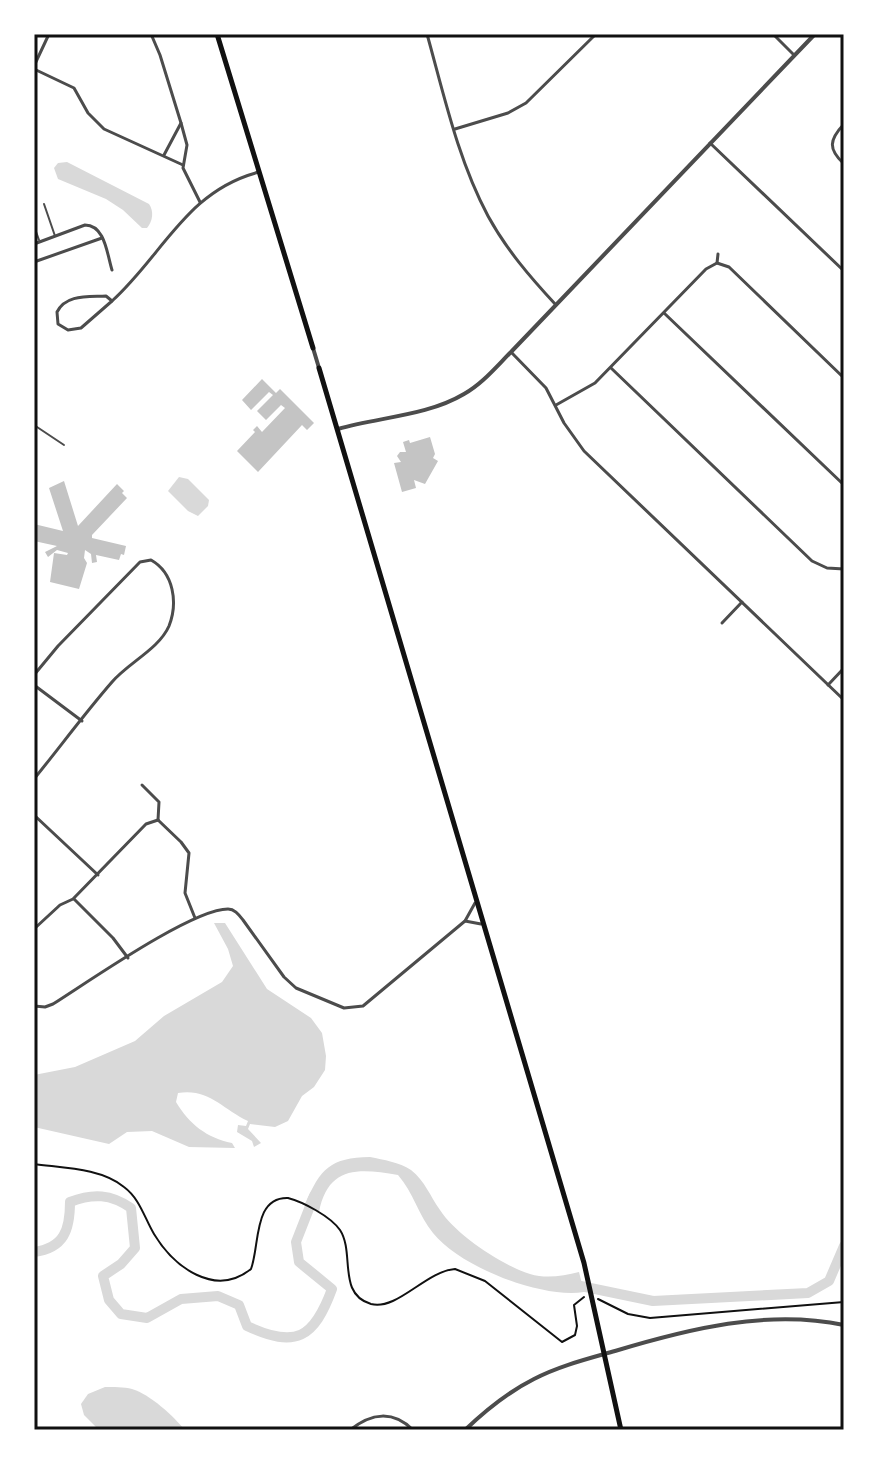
<svg xmlns="http://www.w3.org/2000/svg" width="878" height="1464" font-family="Rubik,sans-serif">
	<style>
		.water { fill: #d9d9d9 }
		.lines { fill: none; stroke-linecap: round; stroke-linejoin: round }
		.river { stroke: #d9d9d9; stroke-width: 10 }
		.building { fill: #c4c4c4 }
		.path { stroke: #111; stroke-width: 2 }
		.service { stroke: #4c4c4c; stroke-width: 2 }
		.minor { stroke: #4c4c4c; stroke-width: 3 }
		.tertiary { stroke: #4c4c4c; stroke-width: 4 }
		.secondary { stroke: #111; stroke-width: 5 }
		.neatline { fill: none; stroke: #111; stroke-width: 3 }
	</style>
	<rect width="100%" height="100%" fill="#fff"/>
	<g class="water">
		<path d="M67 162 149 204C154 211 153 221 147 228H142L123 210 106 199 58 179 54 168 58 163Z"/>
		<polygon points="179,477 188,479 209,500 208,506 198,516 188,511 168,491"/>
		<path d="M214 923H225L267 989 311 1018 322 1033 326 1056 325 1070 314 1087 302 1096 288 1121 275 1127 250 1124 248 1129 261 1143 254 1147 252 1141 237 1132 238 1125 246 1126 248 1121C222 1109 209 1088 178 1093L176 1102C189 1124 207 1138 232 1143L235 1148 189 1147 152 1131 127 1132 109 1144 34 1127V1075L75 1067 135 1041 164 1016 222 982 233 966 228 949Z"/>
		<path d="M370 1157C384 1160 399 1162 411 1170 425 1181 430 1196 440 1210 455 1234 503 1266 530 1274 546 1279 563 1276 579 1272L584 1292C542 1299 460 1267 433 1233 419 1216 413 1192 398 1175 358 1168 328 1166 319 1212L305 1204C321 1168 330 1158 370 1157Z"/>
		<path d="M105 1387C113 1387 124 1387 132 1389 151 1395 172 1415 185 1430H99L84 1415 81 1404 88 1394Z"/>
	</g>
	<g class="lines">
		<g class="river">
			<path d="M34 1252C64 1248 70 1230 70 1202 93 1193 111 1194 131 1208L135 1248 121 1264 103 1276 109 1300 121 1314 147 1318 181 1299 218 1296 239 1305 247 1326C296 1349 314 1338 332 1289L299 1262 296 1242 314 1196"/>
			<polyline points="571,1284 653,1301 808,1293 829,1281 844,1246"/>
		</g>
	</g>
	<g class="building">
		<polygon points="262,379 276,393 280,389 314,423 307,430 302,425 258,472 237,451 255,432 253,430 257,426 262,432 285,408 281,405 266,420 257,411 273,395 269,392 251,410 242,400"/>
		<polygon points="430,437 435,454 433,458 438,461 425,484 414,480 416,488 402,492 394,463 401,462 397,456 400,452 406,452 403,442 409,440 410,443"/>
		<polygon points="64,481 78,526 117,484 124,491 122,493 127,498 92,535 92,538 126,546 124,555 121,554 119,560 96,555 97,562 92,563 91,554 85,550 84,558 87,563 79,589 50,582 54,553 67,555 68,553 57,550 48,557 45,552 57,546 34,541 34,524 63,531 49,488"/>
	</g>
	<g class="lines">
		<g class="path">
			<path d="M34 1164C63 1168 101 1168 124 1187 140 1199 144 1217 154 1234 174 1267 215 1298 251 1269 260 1245 253 1197 288 1198 303 1202 330 1216 340 1230 355 1253 337 1294 371 1304 397 1311 426 1271 455 1269L485 1281 562 1342 575 1335 577 1326 574 1305 584 1297"/>
			<polyline points="598,1299 628,1314 650,1318 844,1302"/>
		</g>
		<g class="service">
			<polyline points="44,204 55,236"/>
			<polyline points="34,226 39,240"/>
			<polyline points="34,425 64,445"/>
		</g>
		<g class="minor">
			<polyline points="151,34 160,55 181,123 164,155"/>
			<path d="M427 34C444 95 458 160 488 216 506 249 530 277 556 305"/>
			<polyline points="773,34 794,55"/>
			<polyline points="34,66 49,34"/>
			<polyline points="34,69 74,88 88,113 104,129 183,165"/>
			<polyline points="181,123 187,145 183,168 200,202"/>
			<path d="M844 124C829 140 828 149 844 164"/>
			<polyline points="455,129 508,113 526,103 596,34"/>
			<polyline points="710,143 844,271"/>
			<path d="M34 244 85 225C105 225 107 254 112 270"/>
			<polyline points="34,262 102,238"/>
			<polyline points="717,263 718,254"/>
			<path d="M106 296 112 301 81 328 68 330 58 324 57 312C66 294 88 297 106 296Z"/>
			<path d="M112 301C163 255 186 191 259 172"/>
			<polyline points="664,313 844,485"/>
			<polyline points="511,352 546,388 564,423 584,451 844,700"/>
			<polyline points="611,368 812,561 827,568 844,569"/>
			<polyline points="556,405 595,383 706,269 717,263 729,267 844,378"/>
			<polyline points="722,623 742,602"/>
			<path d="M34 675 58 646 140 562 151 560C174 573 178 603 169 626 159 649 128 663 112 682 85 713 60 747 34 779"/>
			<polyline points="34,685 82,721"/>
			<polyline points="828,685 844,668"/>
			<polyline points="142,785 159,802 158,820"/>
			<polyline points="34,815 98,875"/>
			<polyline points="158,820 181,842 189,853 185,893 195,918"/>
			<polyline points="74,899 113,938 128,958"/>
			<polyline points="465,921 481,924"/>
			<polyline points="34,929 60,905 73,899 146,824 158,820"/>
			<path d="M34 1006 45 1007 53 1004C88 982 192 909 228 909 235 909 239 915 243 920L284 977 296 988 344 1008 363 1006 465 921 475 903"/>
			<path d="M350 1430C371 1413 393 1410 413 1430"/>
		</g>
		<g class="tertiary">
			<polyline points="313,348 319,368"/>
			<path d="M338 429C379 417 427 416 464 394 482 384 496 367 511 352L815 34"/>
			<path d="M465 1430C486 1410 508 1392 534 1379 559 1366 587 1359 615 1351 688 1329 767 1309 844 1325"/>
		</g>
		<g class="secondary">
			<polyline points="217,34 313,348"/>
			<polyline points="319,368 584,1263 621,1430"/>
		</g>
	</g>
	<rect width="878" height="1464" fill="none" stroke="#ffffff" stroke-width="72"/>
	<rect x="36" y="36" width="806" height="1392" class="neatline"/>
</svg>
